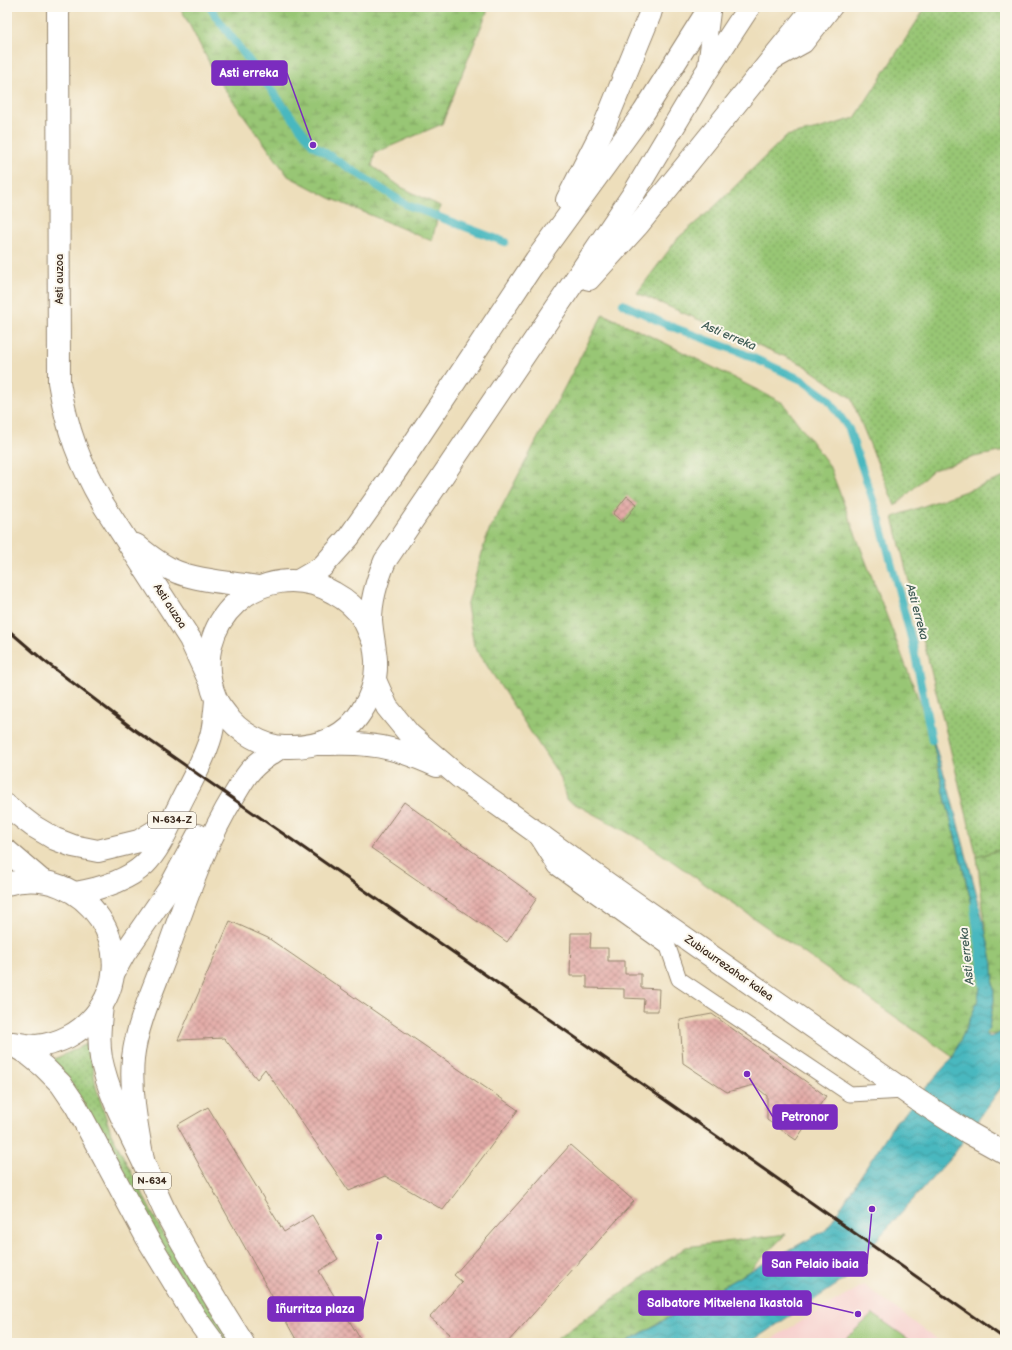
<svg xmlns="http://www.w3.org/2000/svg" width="1012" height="1350" font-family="'Balsamiq Sans',sans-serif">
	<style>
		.built { fill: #f7d0ce }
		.grass { fill: url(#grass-dots); stroke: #6a7849 }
		.wetland { fill: url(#wetland-marsh); stroke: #6a7849 }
		.pitch { fill: #98c674; stroke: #6a7849 }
		.water { fill: url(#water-waves); stroke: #42716e }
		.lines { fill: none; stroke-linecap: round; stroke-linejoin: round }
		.stream { stroke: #49b8bf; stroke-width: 8 }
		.building { fill: url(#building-cross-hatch) }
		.lane-casing { stroke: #94846c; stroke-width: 17 }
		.street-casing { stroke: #94846c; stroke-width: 24 }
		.highway-casing { stroke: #94846c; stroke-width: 24 }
		.lane { stroke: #fff; stroke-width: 15 }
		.street { stroke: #fff; stroke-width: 22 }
		.highway { stroke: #fff; stroke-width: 22 }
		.rail { stroke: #3b2a1e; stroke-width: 3 }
		.labels { text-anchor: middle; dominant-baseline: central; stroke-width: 4; stroke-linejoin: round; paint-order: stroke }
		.shield { fill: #fbf7ec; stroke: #75685c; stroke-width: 1 }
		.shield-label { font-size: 10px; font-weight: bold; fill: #3b2a1e }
		.street-label { font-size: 11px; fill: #3b2a1e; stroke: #fbf7ec }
		.water-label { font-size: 12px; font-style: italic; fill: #405c56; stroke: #fbf7ec }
		.leader { fill: none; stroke: #7b2cbf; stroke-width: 1.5 }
		.callout-dot { fill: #7b2cbf; stroke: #fbf7ec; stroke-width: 1.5 }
		.callout { fill: #7b2cbf; stroke: #7b2cbf; stroke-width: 1.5 }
		.callout-label { font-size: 12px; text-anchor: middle; font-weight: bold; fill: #fff }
	</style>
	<defs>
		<pattern id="grass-dots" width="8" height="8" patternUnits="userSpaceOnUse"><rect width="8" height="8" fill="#98c674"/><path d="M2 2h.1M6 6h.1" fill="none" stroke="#7da15f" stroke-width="1.8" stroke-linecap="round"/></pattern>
		<pattern id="wetland-marsh" width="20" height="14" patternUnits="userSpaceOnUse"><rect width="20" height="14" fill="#98c674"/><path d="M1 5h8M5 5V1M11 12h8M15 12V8" fill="none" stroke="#7da15f"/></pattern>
		<pattern id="water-waves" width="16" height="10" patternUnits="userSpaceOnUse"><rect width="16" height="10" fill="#49b8bf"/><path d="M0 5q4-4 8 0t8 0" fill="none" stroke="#3e969b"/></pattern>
		<pattern id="building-cross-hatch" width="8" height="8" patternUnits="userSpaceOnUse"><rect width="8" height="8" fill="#e3aba7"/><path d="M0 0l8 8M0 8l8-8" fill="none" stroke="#b98b87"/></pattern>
	</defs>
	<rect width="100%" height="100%" fill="#fbf7ec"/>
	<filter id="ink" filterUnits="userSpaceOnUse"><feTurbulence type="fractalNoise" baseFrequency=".025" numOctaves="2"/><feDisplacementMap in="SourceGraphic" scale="8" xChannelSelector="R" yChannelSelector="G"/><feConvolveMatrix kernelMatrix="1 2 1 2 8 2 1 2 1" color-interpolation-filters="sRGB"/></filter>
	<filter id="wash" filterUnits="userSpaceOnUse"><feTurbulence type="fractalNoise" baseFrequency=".012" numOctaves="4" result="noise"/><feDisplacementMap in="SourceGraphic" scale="16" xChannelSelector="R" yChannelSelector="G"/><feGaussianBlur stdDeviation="0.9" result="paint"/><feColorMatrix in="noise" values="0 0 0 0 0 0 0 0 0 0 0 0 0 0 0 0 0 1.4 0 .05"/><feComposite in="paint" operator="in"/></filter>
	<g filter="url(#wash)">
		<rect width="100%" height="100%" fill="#eddebb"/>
		<polygon class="built" points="864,1285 942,1343 764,1343"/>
		<g class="grass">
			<polygon points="926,7 1005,7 1005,451 974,457 933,470 895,506 851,398 802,364 637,293 678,238 713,208 786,136 818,129 855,118"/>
			<polygon points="1005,477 1005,848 977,857 893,517"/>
			<polygon points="89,1043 96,1087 111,1133 163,1234 233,1343 225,1343 166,1256 50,1061"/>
		</g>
		<g class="wetland">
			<polygon points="180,7 489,7 442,124 375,153 372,166 401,187 440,206 432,241 330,198 288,176 220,83"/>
			<polygon points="603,314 665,343 783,403 829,465 930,729 943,789 983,949 983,973 977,1003 953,1057 643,841 566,799 561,778 474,646 467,606 487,535"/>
			<polygon points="1005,848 1005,1029 996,1035 986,1034 989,1027 994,1000 977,857"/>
			<polygon points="786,1234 748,1272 624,1343 553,1343 562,1335 686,1247"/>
		</g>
		<polygon class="pitch" points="873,1314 914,1343 841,1343"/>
		<polygon class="water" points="930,729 949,790 979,903 993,964 994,1000 989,1027 986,1034 990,1037 996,1035 1005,1029 1005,1082 954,1154 863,1255 856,1272 749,1343 624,1343 748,1272 826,1230 896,1121 903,1116 916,1099 953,1057 977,1003 983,973 983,949 943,789"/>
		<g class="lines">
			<g class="stream">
				<polyline points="210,7 217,18 313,145 407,205 505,242"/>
				<polyline points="623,304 667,325 740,352 802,380 828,399 849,429 880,521 913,645 932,740"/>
				<polyline points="974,906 983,973 983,984"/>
			</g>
		</g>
		<g id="blocks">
			<g class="building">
				<polygon points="627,496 637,504 623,522 613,514"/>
				<polygon points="404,802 537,898 507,942 371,848"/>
				<polygon points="230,921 268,938 518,1110 443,1210 385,1176 349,1191 265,1069 257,1079 224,1038 178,1040"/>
				<polygon points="571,933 591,933 590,948 608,948 608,961 625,961 625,974 641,974 641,988 659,989 658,1011 643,1011 644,999 624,998 624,989 587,988 587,976 570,976"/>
				<polygon points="712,1014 826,1096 796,1140 767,1120 767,1096 754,1085 727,1092 683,1063 680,1020"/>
				<polygon points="208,1107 284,1232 312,1215 338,1259 319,1271 361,1340 356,1343 298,1343 177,1125"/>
				<polygon points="570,1145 634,1201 507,1343 441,1343 450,1334 430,1317 462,1282 454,1275"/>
			</g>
		</g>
	</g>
	<g filter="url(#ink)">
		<use href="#blocks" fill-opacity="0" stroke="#94846c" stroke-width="1"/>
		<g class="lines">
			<g class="lane-casing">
				<g id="lane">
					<polyline points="774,62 805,45 835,7"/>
					<polyline points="705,70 713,8"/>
					<polyline points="537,837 556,867 668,947 679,979 850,1094 904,1091"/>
				</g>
			</g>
			<g class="street-casing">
				<g id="street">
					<path d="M58 7 59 382C67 430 79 462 103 504L190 639 209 680"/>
					<path d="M136 545C148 555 162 566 177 572 200 581 233 583 259 587"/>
					<polyline points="375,680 387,707 409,734 458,776 608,884 916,1099 969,1133 1005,1153"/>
					<path d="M318 744C334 744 352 743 368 745 392 747 415 756 437 766"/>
				</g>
			</g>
			<g class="highway-casing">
				<g id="highway">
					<polyline points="567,200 603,129 650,14 652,7"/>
					<polyline points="589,279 638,225 814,7"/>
					<polyline points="298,581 322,567 349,537 397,469 536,260 644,112 710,7"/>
					<path d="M373 641C370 634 367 626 363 619 356 608 345 599 334 593 263 552 184 624 216 699 218 704 222 709 226 714 237 731 264 747 285 747 315 748 344 739 361 712 371 697 377 678 376 660 375 647 372 634 371 620 371 600 377 580 385 561L634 193 705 74 749 7"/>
					<polyline points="7,806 33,826 55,839 73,846 98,851 139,841 170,822"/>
					<polyline points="7,851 41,880"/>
					<path d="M7 884C85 862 147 953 94 1016 80 1033 59 1044 36 1046 29 1046 20 1044 12 1043"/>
					<path d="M75 893C99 889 127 881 145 864 161 848 169 825 179 806 190 783 204 761 211 736 214 725 215 712 216 700"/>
					<polyline points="113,974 124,954 169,889 198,835"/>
					<path d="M102 1006C100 1023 98 1040 101 1058 108 1093 126 1126 142 1159 151 1178 158 1199 168 1217 191 1260 217 1302 243 1343"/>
					<polyline points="9,1043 28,1054 44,1067 61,1084 76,1106 147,1238 195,1317 214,1343"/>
					<path d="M143 1160C137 1127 130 1092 133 1058 137 1023 154 988 166 955 186 900 204 844 235 794 240 786 245 776 252 769 260 760 271 754 281 747"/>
				</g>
			</g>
			<use href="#lane" class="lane"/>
			<use href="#street" class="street"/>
			<use href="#highway" class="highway"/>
			<polyline class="rail" points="7,629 43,660 136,731 738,1151 1005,1339"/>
		</g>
	</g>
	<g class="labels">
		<g class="shield">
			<rect x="148" y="812" width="48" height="16" rx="3"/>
			<rect x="133" y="1173" width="38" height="16" rx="3"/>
		</g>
		<g class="shield-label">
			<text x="172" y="820">N-634-Z</text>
			<text x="152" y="1181">N-634</text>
		</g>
		<g class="street-label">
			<text transform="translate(59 279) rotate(-90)">Asti auzoa</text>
			<text transform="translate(170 606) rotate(57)">Asti auzoa</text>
			<text transform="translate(729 968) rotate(35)">Zubiaurrezahar kalea</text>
		</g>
		<g class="water-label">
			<text transform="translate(729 336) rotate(23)">Asti erreka</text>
			<text transform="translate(917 612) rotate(75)">Asti erreka</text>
			<text transform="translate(967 956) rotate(-96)">Asti erreka</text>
		</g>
	</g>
	<path class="leader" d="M313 145L287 73M747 1074L773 1117M872 1209L867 1264M858 1314L811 1303M379 1237L363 1309"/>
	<g class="callout-dot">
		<circle cx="313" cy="145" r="4"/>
		<circle cx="747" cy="1074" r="4"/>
		<circle cx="872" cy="1209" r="4"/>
		<circle cx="858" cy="1314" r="4"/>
		<circle cx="379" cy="1237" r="4"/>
	</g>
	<g class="callout">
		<rect x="212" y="61" width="75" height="24" rx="4"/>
		<rect x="773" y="1105" width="64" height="24" rx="4"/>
		<rect x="763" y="1252" width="104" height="24" rx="4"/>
		<rect x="639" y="1291" width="172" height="24" rx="4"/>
		<rect x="268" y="1297" width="95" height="24" rx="4"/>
	</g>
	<g class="callout-label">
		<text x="249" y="77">Asti erreka</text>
		<text x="805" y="1121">Petronor</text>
		<text x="815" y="1268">San Pelaio ibaia</text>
		<text x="725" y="1307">Salbatore Mitxelena Ikastola</text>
		<text x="315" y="1313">Iñurritza plaza</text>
	</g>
	<rect width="1012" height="1350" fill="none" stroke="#fbf7ec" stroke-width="24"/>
</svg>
